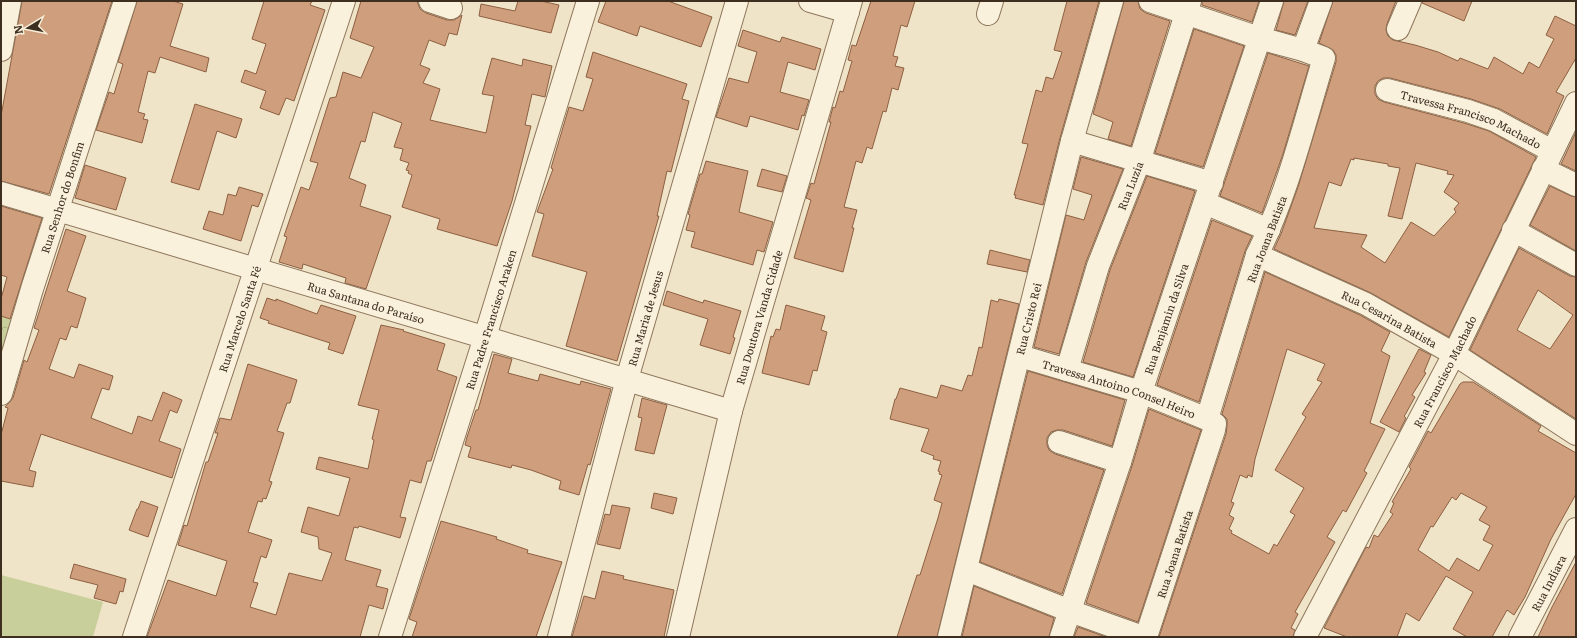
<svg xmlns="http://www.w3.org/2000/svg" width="1577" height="638" font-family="Literata,serif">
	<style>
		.green { fill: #c9cf9b }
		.forest { fill: url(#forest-crowns) }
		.building { fill: #cf9f7d; stroke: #8d5f41; fill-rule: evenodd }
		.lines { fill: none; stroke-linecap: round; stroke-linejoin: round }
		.minor-casing { stroke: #8d765c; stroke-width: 24 }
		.minor { stroke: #faf1dc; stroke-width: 22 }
		.labels { text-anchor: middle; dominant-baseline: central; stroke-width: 4; stroke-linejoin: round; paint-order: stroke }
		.street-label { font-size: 11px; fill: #3d2e20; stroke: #f7eed8 }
	</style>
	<defs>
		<pattern id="forest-crowns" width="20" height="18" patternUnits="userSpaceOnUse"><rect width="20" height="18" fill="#c9cf9b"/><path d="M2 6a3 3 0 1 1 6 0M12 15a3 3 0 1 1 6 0" fill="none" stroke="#aeb285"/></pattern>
	</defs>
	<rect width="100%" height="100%" fill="#f0e4c8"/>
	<polygon class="green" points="1,575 103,602 93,637 8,637 1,635"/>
	<polygon class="forest" points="1,316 18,319 6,354 1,352"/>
	<g class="building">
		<polygon points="22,1 112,1 49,194 1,181 1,116"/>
		<polygon points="137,1 173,1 183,4 170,46 209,58 206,72 160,57 155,73 148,71 138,112 145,114 143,119 148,120 142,143 96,130 109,92 114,94 123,64 118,62"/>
		<polygon points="264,1 312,1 310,5 325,10 294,101 286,98 279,115 260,108 266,91 241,82 245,70 256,74 266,44 252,39"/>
		<polygon points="361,1 417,1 420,9 426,13 447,20 454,20 462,15 457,35 449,33 445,46 429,40 420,65 430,69 423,83 440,89 430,120 486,133 494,96 482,94 492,58 522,66 523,59 552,66 545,97 532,94 525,125 531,126 512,201 497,246 437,229 440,219 402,207 412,175 408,173 409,171 406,170 409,163 400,160 403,149 394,147 402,123 373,112 365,142 361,141 349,178 366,185 360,206 391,216 366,289 345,283 346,278 303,264 302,269 279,262 287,237 284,236 301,187 309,190 318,163 310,161 330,98 336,97 343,72 361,78 374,47 350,38"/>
		<polygon points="518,1 541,1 559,5 551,33 479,16 481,4 515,11"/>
		<polygon points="606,1 668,1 712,17 701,47 640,26 637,36 598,22"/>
		<polygon points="871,1 915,1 907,27 901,25 893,56 898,57 895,66 904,68 898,90 892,88 886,112 883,111 872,149 867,147 862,163 856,161 844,207 857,210 852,228 854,228 843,272 794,258 811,200 806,198 811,183 814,184 831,122 829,122 833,107 835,108 840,91 843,92 852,61 848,60 852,45 856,46"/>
		<polygon points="1067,1 1099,1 1060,138 1043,205 1015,198 1016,195 1014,195 1028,144 1022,143 1036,90 1042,92 1046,77 1053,79 1062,52 1054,50"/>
		<polygon points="1124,1 1138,1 1140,9 1146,13 1170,21 1131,146 1108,139 1113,122 1093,114"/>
		<polygon points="1202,1 1259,1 1252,22 1202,5"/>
		<polygon points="1284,1 1308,1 1295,35 1276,30"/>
		<path d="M1333 1H1396L1387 24 1386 30 1388 36 1393 40 1415 45 1438 52 1458 61 1460 58 1488 69 1494 57 1523 74 1529 62 1539 68 1554 39 1546 35 1555 16 1576 26V58L1556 92 1564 96 1547 134 1500 109 1471 99 1390 78H1383L1378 81 1375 86V94L1378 99 1384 102 1464 123 1489 131 1536 157 1449 337 1371 293 1274 249 1281 234 1298 187 1336 62V55L1333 50 1319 43ZM1354 158 1388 164V166L1400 168 1388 216 1402 219 1416 163 1448 171 1447 174 1454 175 1444 192 1459 203 1454 209 1456 212 1434 236 1411 222 1385 263 1361 247 1367 235 1314 228 1329 182 1341 186 1351 159 1354 160Z"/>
		<polygon points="1422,1 1472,1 1464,21 1422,3"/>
		<polygon points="1194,29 1244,46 1203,167 1155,153"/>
		<polygon points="743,30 780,42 782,37 821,49 815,70 788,62 780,92 809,100 804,116 802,115 798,130 750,116 747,127 716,117 729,78 748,83 757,52 738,46"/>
		<polygon points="593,52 687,84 682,99 689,101 671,172 667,171 657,216 659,216 617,361 566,346 587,272 532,256 544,214 537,212 553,169 551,168 569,107 583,111 593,79 586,77"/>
		<polygon points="1268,53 1309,66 1283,154 1262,213 1220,196"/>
		<polygon points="195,104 242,119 236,138 217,131 199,190 171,182"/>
		<polygon points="1576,132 1576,171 1561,164"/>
		<polygon points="1081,157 1123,169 1086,262 1059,354 1034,347 1066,215 1084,220 1092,195 1073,189"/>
		<polygon points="706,161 748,171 739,212 773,222 764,252 757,250 753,265 691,247 695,232 686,230 690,215 688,214 700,174 702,174"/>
		<polygon points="85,165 126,178 116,210 75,198"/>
		<polygon points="762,169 787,176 782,192 757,186"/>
		<polygon points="1147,176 1195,191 1133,377 1083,362 1110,270"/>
		<polygon points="1550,186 1571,196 1576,197 1576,251 1530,225"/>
		<polygon points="239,187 263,194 258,207 252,205 241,241 203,229 209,211 223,215 228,194 236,196"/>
		<polygon points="1,206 42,218 10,319 1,316 1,299 7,277 1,275"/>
		<polygon points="1212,220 1252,236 1245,251 1199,402 1157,385"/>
		<polygon points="66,229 86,236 67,291 86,298 77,328 71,326 66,340 60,338 49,369 74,378 79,364 113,376 109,390 102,388 91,418 132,434 138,416 152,421 163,392 182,400 177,413 170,410 159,441 181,449 172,478 41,434 29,470 36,472 33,487 1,481 1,435 8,408 5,407 13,398 24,360 27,362 39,330 34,328"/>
		<path d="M1519 248 1570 276 1576 277V419L1470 350ZM1538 290 1573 315 1550 349 1517 330Z"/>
		<polygon points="990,250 1030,260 1027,272 987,264"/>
		<path d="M1265 272 1360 315 1390 332 1381 351 1390 356 1370 423 1385 429 1364 471 1367 473 1346 512 1343 510 1327 537 1335 542 1295 612 1298 614 1291 628 1295 630 1293 637H1159L1226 434 1227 426V419L1222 414ZM1287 349 1325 364 1317 380 1322 382 1302 414 1306 417 1275 470 1304 488 1290 512 1295 515 1277 546 1274 544 1269 554 1231 533 1232 531 1229 529 1234 518 1229 515 1234 503 1231 502 1240 475 1247 478 1248 475 1252 477 1255 459Z"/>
		<polygon points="667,291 703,303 704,300 741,311 733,337 735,338 730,354 700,345 708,319 663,305"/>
		<polygon points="267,298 276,301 276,299 317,314 321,305 356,316 343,354 328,349 330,343 268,323 269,321 260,318"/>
		<polygon points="999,299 1019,304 937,637 897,637 917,575 920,575 938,518 942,503 934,500 942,475 939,474 940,472 938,471 941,461 933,459 934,456 921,451 929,429 890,419 895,399 896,399 900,388 937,398 941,385 962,391 968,375 972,376 979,347 982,348 991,300 998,302"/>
		<polygon points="786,305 825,316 821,330 827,332 817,371 813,370 809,385 762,373 771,336 773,337 776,329 780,330"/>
		<polygon points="381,325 404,330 403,331 445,344 437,370 457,377 431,461 427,461 421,483 410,480 400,517 406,518 400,538 359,526 358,528 354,527 345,560 381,570 376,586 388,589 383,609 369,605 360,637 147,637 168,580 216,596 227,561 178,545 184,525 187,526 206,462 208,462 218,433 215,433 220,418 231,420 248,364 297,380 290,403 287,403 277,431 284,433 269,481 272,482 266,499 263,498 262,502 258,501 248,532 272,540 266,558 261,556 253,582 258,583 250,607 276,615 289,573 322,581 332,553 319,549 318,537 301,532 308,507 339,516 350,478 316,469 319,457 368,469 374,440 372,439 379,410 358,405"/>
		<polygon points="1419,349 1431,355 1424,372 1426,373 1412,395 1415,397 1405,415 1404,416 1406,418 1399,432 1380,422"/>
		<polygon points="494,354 512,359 508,373 538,381 540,374 580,385 581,381 611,389 590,465 588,464 579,495 559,489 561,481 531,470 512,465 511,468 468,457 471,447 465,445 467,437 476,410 478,410"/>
		<polygon points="1028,371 1125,400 1112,446 1063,430 1057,430 1051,432 1047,438 1047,445 1049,450 1055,454 1104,470 1062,594 980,562"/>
		<path d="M1463 382H1473L1541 426 1538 431 1576 453V494L1551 539 1525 597 1514 615 1507 610 1492 637H1467L1453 629 1473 592 1446 576 1419 621 1406 613 1397 637H1347L1324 628 1366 547 1369 548 1374 535 1378 537 1393 514 1390 512 1394 503 1392 502 1411 469 1409 467 1428 431 1431 433 1460 384ZM1461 493 1487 507 1479 520 1490 526 1483 540 1493 545 1479 571 1457 558 1449 571 1418 550 1431 526 1433 527 1452 497 1456 500Z"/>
		<polygon points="642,398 667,405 654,454 635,450 642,418 638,417"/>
		<polygon points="1149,409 1201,430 1138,622 1086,603 1132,466"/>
		<polygon points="654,493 677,498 673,514 651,508"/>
		<polygon points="141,501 158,507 148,537 129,530 137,509 138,509"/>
		<polygon points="612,505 630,508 620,549 597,544 605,514 610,515"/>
		<polygon points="441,521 497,537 496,539 528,550 527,553 562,562 536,637 412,637 417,622 409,619"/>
		<polygon points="1576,562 1576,637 1538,637 1552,607"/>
		<polygon points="74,564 126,579 123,592 120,591 116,604 94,598 98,585 70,578"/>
		<polygon points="602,571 624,576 623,579 674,590 664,637 572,637 584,596 595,599"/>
		<polygon points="974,586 1054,618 1049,637 962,637"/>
		<polygon points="1078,627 1106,637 1074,637"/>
	</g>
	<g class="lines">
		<g class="minor-casing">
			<g id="minor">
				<polyline points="430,1 451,8"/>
				<polyline points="810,1 848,12"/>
				<path d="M1150 1 1259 38 1303 50 1324 58C1304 124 1288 193 1257 255L1207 419"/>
				<polyline points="988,14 992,1"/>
				<polyline points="1398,29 1410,1"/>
				<polyline points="1,50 10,1"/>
				<polyline points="1303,50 1321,1"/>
				<path id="s1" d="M1387 90 1468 111 1494 120 1552 151"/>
				<polyline points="1072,141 1212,183"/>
				<polyline points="1543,169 1576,185"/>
				<path id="s2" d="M1 193 731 411"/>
				<polyline points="1205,203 1269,230"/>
				<polyline points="1513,230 1576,265"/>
				<path id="s3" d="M1257 255 1366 304 1454 354 1576 434"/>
				<path id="s4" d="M1020 356 1141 392 1207 419 1215 424 1214 430 1146 637"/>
				<path id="s5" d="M1067 370 1098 266 1139 162 1190 1"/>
				<path id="s6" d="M1 394 32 289 125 1"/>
				<polyline points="1059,442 1120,462"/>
				<polyline points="967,570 1070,611 1143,637"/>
				<path id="s7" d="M134 637 344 1"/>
				<path id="s8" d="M390 637 485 337 588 1"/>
				<path id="s9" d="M559 637 627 379 737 1"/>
				<path id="s10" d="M678 637 731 411 851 1"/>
				<path id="s11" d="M949 637 1072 141 1112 1"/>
				<path id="s12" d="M1061 637 1120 462 1141 392 1272 1"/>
				<path id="s13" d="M1305 637 1454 354 1576 103"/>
				<path id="s14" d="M1520 637 1576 529"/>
			</g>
		</g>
		<use href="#minor" class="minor"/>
	</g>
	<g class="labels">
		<g class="street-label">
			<text stroke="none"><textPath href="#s1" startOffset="89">Travessa Francisco Machado</textPath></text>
			<text stroke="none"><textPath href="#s5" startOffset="195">Rua Luzia</textPath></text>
			<text stroke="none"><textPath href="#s6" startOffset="206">Rua Senhor do Bonfim</textPath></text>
			<text transform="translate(1266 239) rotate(-69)">Rua Joana Batista</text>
			<text stroke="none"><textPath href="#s2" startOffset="381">Rua Santana do Paraíso</textPath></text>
			<text stroke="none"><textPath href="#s10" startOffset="330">Rua Doutora Vanda Cidade</textPath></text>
			<text stroke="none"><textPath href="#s9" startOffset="330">Rua Maria de Jesus</textPath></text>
			<text stroke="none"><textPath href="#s7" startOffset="335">Rua Marcelo Santa Fé</textPath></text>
			<text stroke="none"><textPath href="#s8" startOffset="333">Rua Padre Francisco Araken</textPath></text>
			<text stroke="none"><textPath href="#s11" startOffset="328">Rua Cristo Rei</textPath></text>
			<text stroke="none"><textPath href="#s12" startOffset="335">Rua Benjamin da Silva</textPath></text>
			<text stroke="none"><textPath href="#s3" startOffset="147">Rua Cesarina Batista</textPath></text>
			<text stroke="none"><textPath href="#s13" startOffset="300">Rua Francisco Machado</textPath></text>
			<text stroke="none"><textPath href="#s4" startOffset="104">Travessa Antoino Consel Heiro</textPath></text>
			<text transform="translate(1174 554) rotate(-72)">Rua Joana Batista</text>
			<text stroke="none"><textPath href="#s14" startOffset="61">Rua Indiara</textPath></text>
		</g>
	</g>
	<rect width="1577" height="638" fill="none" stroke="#3d2e20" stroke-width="4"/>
	<g transform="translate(28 28) rotate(260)" stroke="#f7eed8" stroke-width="3" paint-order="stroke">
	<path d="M0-3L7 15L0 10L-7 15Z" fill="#3d2e20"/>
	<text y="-6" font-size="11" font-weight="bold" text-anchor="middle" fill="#3d2e20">N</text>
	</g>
</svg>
